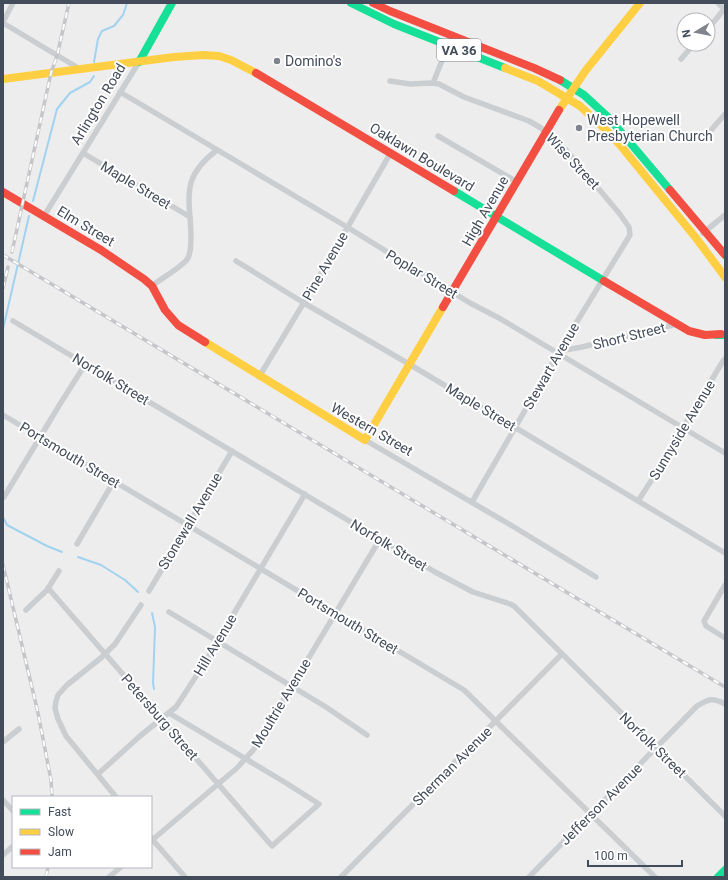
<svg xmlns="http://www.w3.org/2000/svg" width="728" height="880" font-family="Roboto,sans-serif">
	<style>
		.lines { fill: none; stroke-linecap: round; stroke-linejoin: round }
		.stream { stroke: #a1d3f0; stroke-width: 2 }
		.street { stroke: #cbced1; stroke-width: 5.5 }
		.fast { stroke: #16e098; stroke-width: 8 }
		.slow { stroke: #ffcf43; stroke-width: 8 }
		.jam { stroke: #f24e42; stroke-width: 8 }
		.rail-casing { stroke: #c4c6c9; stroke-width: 3.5 }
		.rail { stroke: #fff; stroke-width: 2; stroke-dasharray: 6; stroke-linecap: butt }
		.poi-dot { fill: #7f848d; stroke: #fff; stroke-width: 1.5 }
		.labels { text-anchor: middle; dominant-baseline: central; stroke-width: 4; stroke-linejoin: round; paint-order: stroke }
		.shield { fill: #fff; stroke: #7b828c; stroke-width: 1 }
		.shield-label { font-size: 13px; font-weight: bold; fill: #434c5a }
		.poi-label { font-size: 14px; fill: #434c5a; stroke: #fff; text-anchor: start }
		.street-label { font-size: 14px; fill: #434c5a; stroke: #fff }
	</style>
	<rect width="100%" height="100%" fill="#eeeded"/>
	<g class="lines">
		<g class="stream">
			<polyline points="94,62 98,39 102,31 114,26 123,15 127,3"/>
			<polyline points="33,201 57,109 70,93 90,82 94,76"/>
			<polyline points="3,329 29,216"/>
			<polyline points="3,517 7,525 47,546 62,552"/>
			<polyline points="78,557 101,565 125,580 138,592"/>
			<polyline points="152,613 155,627 153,683 154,689"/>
		</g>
		<g class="street">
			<polyline points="718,3 725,10"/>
			<polyline points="3,22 13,3"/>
			<polyline points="3,23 80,69"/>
			<polyline points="708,29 725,8"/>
			<polyline points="681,59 694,44"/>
			<polyline points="390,81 410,84 431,83 439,84 464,97 529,121 541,128 566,150 619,213 629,227 630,235 567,338 472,502"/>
			<polyline points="433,83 452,36"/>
			<polyline points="120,92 347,227 470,303 499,318 725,453"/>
			<polyline points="438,136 517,182"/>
			<polyline points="706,136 725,114"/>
			<polyline points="83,153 190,217"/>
			<polyline points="44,216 139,62"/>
			<polyline points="703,233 725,215"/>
			<polyline points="236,261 304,303 409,364 725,553"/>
			<path d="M152 286C160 279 184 266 188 258 191 252 191 243 191 236 190 196 180 178 217 150"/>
			<polyline points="13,321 435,572 473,592 510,604 514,606 725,816"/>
			<polyline points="559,353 565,350 582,347 677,324"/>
			<polyline points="259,377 309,294 390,154"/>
			<polyline points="3,415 464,690 655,877"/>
			<polyline points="365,440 514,527 596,577"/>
			<polyline points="4,497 60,404 86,363"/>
			<polyline points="638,501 651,481 723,361 725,359"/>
			<polyline points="77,544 114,481"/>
			<polyline points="725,585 704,621 706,626 725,638"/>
			<polyline points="48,588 272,846 319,804 286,783 169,713"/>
			<polyline points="149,591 232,451"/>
			<polyline points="26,610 47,590 59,571"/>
			<polyline points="169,612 326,707 367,735"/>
			<polyline points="3,742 19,729"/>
			<polyline points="98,774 140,736 176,707 204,664 305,494"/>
			<polyline points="116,797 66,736 58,719 55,708 56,701 58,695 67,685 102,657 115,644 141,605"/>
			<polyline points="3,800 13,811"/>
			<polyline points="151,838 185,877"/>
			<polyline points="151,841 237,768 254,749 380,539"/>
			<polyline points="3,855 13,846"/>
			<polyline points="109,877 121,867"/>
			<polyline points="341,877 562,654"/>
			<path d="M529 877 697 706C709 699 712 697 725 704"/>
		</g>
		<g class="fast">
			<polyline points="351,3 394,24 505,68"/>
			<polyline points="139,62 172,3"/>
			<polyline points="560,80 584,95 610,119 670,190"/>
			<polyline points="454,191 604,281"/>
			<polyline points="716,335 725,335"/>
			<polyline points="718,877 725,870"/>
		</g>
		<g class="slow">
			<polyline points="505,68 538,81 580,106 605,129 620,145 696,238 725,277"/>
			<polyline points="3,79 174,57 203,55 219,56 231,60 256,73"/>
			<polyline points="559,110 586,70 640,3"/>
			<polyline points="205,342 365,440 443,307"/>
		</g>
		<g class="jam">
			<polyline points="373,3 390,11 534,68 560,80"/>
			<polyline points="256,73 454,191"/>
			<polyline points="670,190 725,255"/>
			<polyline points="3,192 101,250 144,279 152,286 165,310 178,325 205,342"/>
			<polyline points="604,281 689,331 705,335 721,334"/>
			<polyline points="443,307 559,110"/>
		</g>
		<g class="rail-casing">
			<g id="rail">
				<polyline points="12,252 51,73 57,56 69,3"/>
				<polyline points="3,255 725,687"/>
				<polyline points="3,288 8,267"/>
				<polyline points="3,565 38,713 51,780 52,797"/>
				<polyline points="46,877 48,867"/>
			</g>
		</g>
		<use href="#rail" class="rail"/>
	</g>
	<g class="poi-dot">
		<circle cx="277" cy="61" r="4"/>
		<circle cx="579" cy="128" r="4"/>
	</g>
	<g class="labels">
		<rect class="shield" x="437" y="39" width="44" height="22" rx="3"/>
		<g class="shield-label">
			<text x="459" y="50">VA 36</text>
		</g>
		<g class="poi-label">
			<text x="285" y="61">Domino's</text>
			<text x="587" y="120">West Hopewell<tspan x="587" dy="16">Presbyterian Church</tspan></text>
		</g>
		<g class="street-label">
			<text transform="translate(98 104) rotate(-59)">Arlington Road</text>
			<text transform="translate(422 157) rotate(31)">Oaklawn Boulevard</text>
			<text transform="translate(573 161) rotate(47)">Wise Street</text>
			<text transform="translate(136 185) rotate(31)">Maple Street</text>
			<text transform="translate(485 211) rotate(-60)">High Avenue</text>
			<text transform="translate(86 226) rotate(31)">Elm Street</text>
			<text transform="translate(325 266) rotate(-60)">Pine Avenue</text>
			<text transform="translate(422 274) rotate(31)">Poplar Street</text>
			<text transform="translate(629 336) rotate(-14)">Short Street</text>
			<text transform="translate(551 366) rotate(-60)">Stewart Avenue</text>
			<text transform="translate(111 379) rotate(31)">Norfolk Street</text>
			<text transform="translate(481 407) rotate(31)">Maple Street</text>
			<text transform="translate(372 429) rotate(30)">Western Street</text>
			<text transform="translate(682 430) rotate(-59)">Sunnyside Avenue</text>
			<text transform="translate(70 455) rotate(31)">Portsmouth Street</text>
			<text transform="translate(190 521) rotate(-59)">Stonewall Avenue</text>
			<text transform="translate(389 545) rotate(31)">Norfolk Street</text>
			<text transform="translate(348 621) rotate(31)">Portsmouth Street</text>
			<text transform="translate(215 645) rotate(-59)">Hill Avenue</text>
			<text transform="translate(281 703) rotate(-59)">Moultrie Avenue</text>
			<text transform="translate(160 717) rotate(49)">Petersburg Street</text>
			<text transform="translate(653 745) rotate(44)">Norfolk Street</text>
			<text transform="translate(452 766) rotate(-45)">Sherman Avenue</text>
			<text transform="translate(601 804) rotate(-45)">Jefferson Avenue</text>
		</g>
	</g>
	<rect width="728" height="880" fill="none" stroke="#434c5a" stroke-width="8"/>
	<rect x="12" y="796" width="140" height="72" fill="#ffffff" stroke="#b4b7bd"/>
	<rect x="20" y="809" width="20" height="6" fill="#16e098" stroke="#b4b7bd"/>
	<text x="48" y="816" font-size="12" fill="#434c5a">Fast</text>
	<rect x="20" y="829" width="20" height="6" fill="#ffcf43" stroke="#b4b7bd"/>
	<text x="48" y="836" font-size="12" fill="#434c5a">Slow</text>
	<rect x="20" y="849" width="20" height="6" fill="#f24e42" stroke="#b4b7bd"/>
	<text x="48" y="856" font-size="12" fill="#434c5a">Jam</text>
	<g transform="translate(696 32) rotate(260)"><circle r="19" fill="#ffffff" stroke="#b4b7bd"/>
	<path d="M0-3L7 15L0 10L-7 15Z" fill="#7f848d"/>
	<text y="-6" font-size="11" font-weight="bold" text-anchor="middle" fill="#434c5a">N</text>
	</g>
	<path d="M588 860v6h94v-6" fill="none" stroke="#434c5a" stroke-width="2"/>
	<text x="594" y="860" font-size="12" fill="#434c5a" stroke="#ffffff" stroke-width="3" paint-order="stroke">100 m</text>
</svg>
